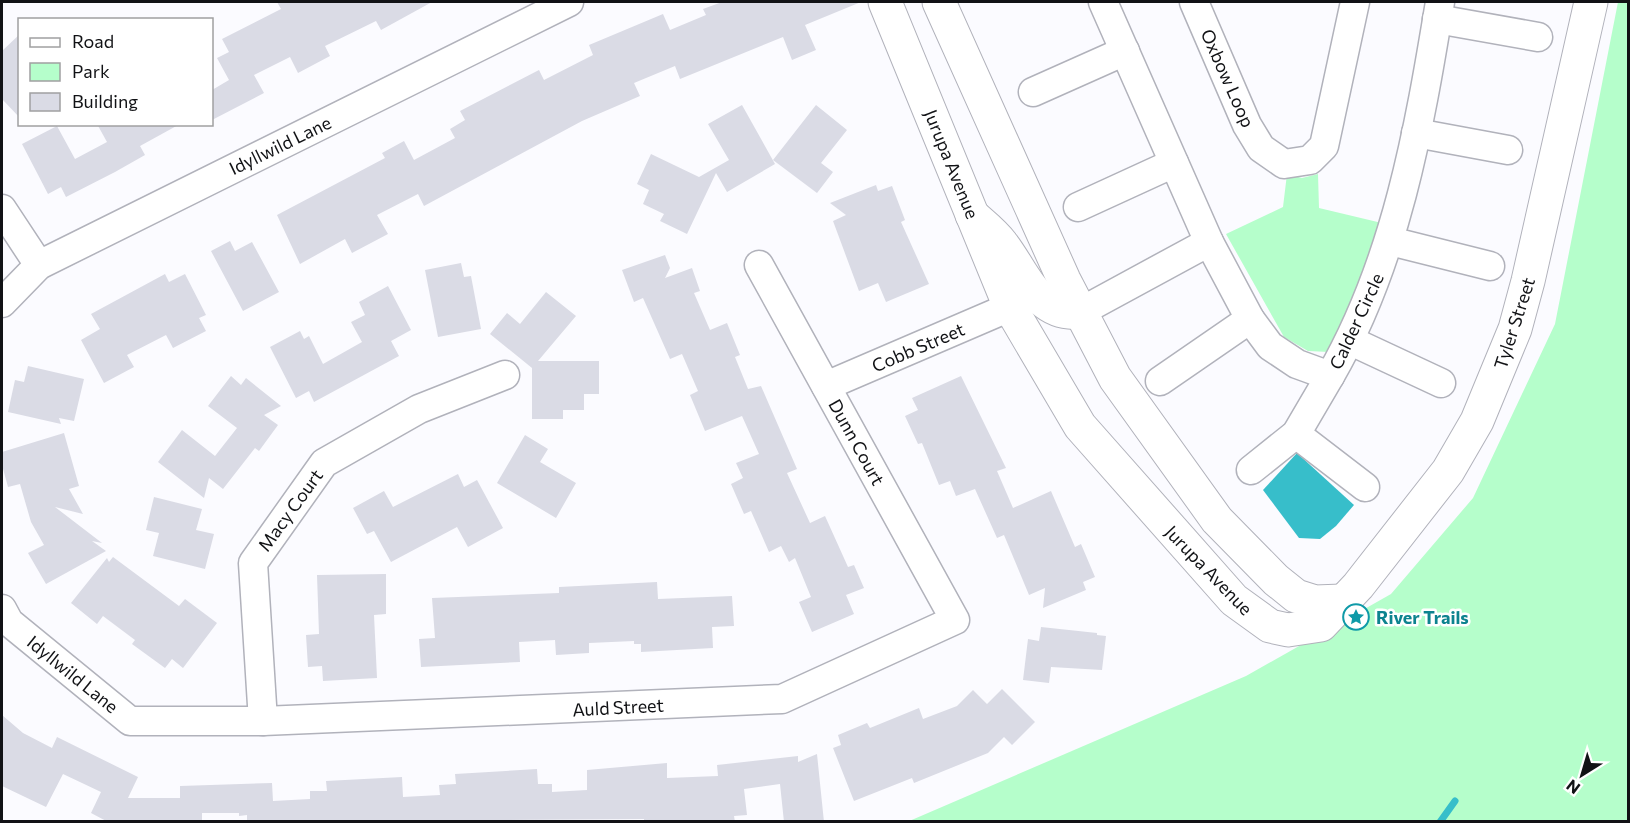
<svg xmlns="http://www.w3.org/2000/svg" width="1630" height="823" font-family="Commissioner,sans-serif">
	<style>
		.green { fill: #b5fecb }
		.water { fill: #37beca }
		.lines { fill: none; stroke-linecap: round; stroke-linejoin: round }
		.stream { stroke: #37beca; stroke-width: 7 }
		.building { fill: #dadbe5 }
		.minor-casing { stroke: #b1b2bb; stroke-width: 31 }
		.tertiary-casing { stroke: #b1b2bb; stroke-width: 35 }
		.secondary-casing { stroke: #b1b2bb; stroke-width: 35 }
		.minor { stroke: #fff; stroke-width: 28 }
		.tertiary { stroke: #fff; stroke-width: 33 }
		.secondary { stroke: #fff; stroke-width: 33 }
		.labels { text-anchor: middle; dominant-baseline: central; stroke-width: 5; stroke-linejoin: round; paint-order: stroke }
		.street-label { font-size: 18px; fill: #111215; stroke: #fff }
		.culture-label { font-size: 18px; font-weight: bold; fill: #0d838f; stroke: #fff; text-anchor: start }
	</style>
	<rect width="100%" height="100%" fill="#fbfbff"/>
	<g class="green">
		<polygon points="1618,2 1628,2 1628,821 907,822 1246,676 1391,594 1473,498 1555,324"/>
		<polygon points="1287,174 1302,178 1318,174 1319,208 1386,224 1329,352 1308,351 1284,337 1226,234 1283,207"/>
	</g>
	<polygon class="water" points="1297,453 1354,505 1336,526 1320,539 1299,538 1263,490"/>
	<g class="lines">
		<polyline class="stream" points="1440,822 1455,801"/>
	</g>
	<g class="building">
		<polygon points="277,2 432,2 381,30 376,21 325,46 330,56 298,73 290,57 254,75 264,93 212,120 212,90 229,80 217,58 229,52 222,39 281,9"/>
		<polygon points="722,2 861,2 805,25 816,50 792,60 783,37 680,79 675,66 634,83 640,96 582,121 424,206 418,194 377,215 388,234 352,253 345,239 300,264 277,215 385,158 382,153 404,141 414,160 455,138 450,129 465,120 460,111 539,70 544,80 593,55 589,45 663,14 670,30 706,15 703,9"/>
		<polygon points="20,34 20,118 2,99 2,51"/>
		<polygon points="742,105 775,164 727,192 716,173 687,234 660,221 664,214 643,204 649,190 637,184 651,154 699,177 729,160 708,124"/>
		<polygon points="816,105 847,130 821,163 833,172 817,193 773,160"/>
		<polygon points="97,124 180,124 140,146 145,155 115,172 66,197 61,187 48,194 22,144 57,126 75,159 107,142"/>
		<polygon points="876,185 878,191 892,186 905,220 901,222 929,284 886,302 878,283 859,291 833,221 846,215 830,203"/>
		<polygon points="230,241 235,251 252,242 279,292 243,311 211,251"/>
		<polygon points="665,255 670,268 665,278 692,268 700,291 694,293 710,330 727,323 740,355 735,357 748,389 761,386 797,469 787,473 810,523 825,516 848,567 854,565 864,588 846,595 854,614 812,632 799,602 811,597 795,558 789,562 781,546 769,552 751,511 744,514 731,484 743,478 736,463 759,454 742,416 705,431 690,395 698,391 682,354 670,359 643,298 634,302 622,270"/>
		<polygon points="461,263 464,277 471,276 481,329 438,337 425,270"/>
		<polygon points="165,274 169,282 185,274 206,315 199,318 206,331 173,348 166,335 127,355 134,367 104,383 81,340 100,329 91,314"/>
		<polygon points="388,286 411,330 391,341 399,356 314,402 309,391 296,398 270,347 300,331 304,339 309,336 323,364 362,342 351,322 365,315 359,302"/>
		<polygon points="546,292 576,316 538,361 599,361 599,394 584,394 584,410 563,410 563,419 532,419 532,368 490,334 507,313 520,324"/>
		<polygon points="28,366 84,379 74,421 59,418 61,424 8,412 15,380 24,382"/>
		<polygon points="231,376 241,385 246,378 281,406 264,415 278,425 259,451 255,448 223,489 209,478 204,498 158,462 182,430 215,456 237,428 208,406"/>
		<polygon points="961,376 1006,468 997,471 1013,508 1051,491 1075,547 1081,544 1095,577 1083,582 1086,590 1043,608 1045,588 1029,595 1004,535 997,538 975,489 956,496 950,481 939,485 922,443 918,444 905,416 918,410 912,398"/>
		<polygon points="64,433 79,486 69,489 83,514 55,507 102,543 92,541 106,551 46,584 28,553 44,545 31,522 20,484 8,487 2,465 2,452"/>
		<polygon points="525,435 548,449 540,462 576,483 556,518 497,483"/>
		<polygon points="458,474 464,487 477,480 503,528 468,547 457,527 391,562 374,531 367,534 353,508 384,491 393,507"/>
		<polygon points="154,497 202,509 196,530 214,534 205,569 153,556 159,533 146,530"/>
		<polygon points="113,557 179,606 185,599 217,623 183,668 172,659 165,668 132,644 135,640 103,616 97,624 71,603 107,558 109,562"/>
		<polygon points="386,574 386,614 374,615 377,678 323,681 322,666 308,667 306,635 319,634 317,575"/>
		<polygon points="657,582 658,599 732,596 734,626 712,627 713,648 641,652 641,644 634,644 634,641 589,643 589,653 556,655 555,640 519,642 520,662 421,667 419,639 435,638 432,598 559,593 559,587"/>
		<polygon points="1041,627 1097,633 1097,635 1106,636 1102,670 1051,667 1049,683 1023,680 1028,639 1039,641"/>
		<polygon points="1002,689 1035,722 1012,745 1004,737 988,753 914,783 912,778 854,801 833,748 841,745 838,735 867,723 870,728 919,708 923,719 957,706 973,690 987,704"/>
		<polygon points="2,715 23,733 52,748 57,737 138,777 128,798 180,798 180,786 272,783 273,801 310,799 310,791 327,791 326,781 402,777 403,797 440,795 439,785 456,784 455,774 537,769 538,784 552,784 552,792 587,790 587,770 667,763 667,778 718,776 717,765 798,756 798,762 817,754 824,822 784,822 780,784 744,789 747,815 734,816 735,822 644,822 644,819 247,822 247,815 239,816 239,813 202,813 202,822 108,822 91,813 101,792 63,774 46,807 2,786"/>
	</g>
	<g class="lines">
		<g class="minor-casing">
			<g id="minor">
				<path d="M1103 2 1209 242 1250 319 1270 346 1297 364 1330 376C1396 262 1419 130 1440 2"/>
				<polyline points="1194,2 1247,125 1261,148 1284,164 1310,160 1324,146 1355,2"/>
				<polyline points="1437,19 1538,37"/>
				<polyline points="1033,92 1125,51"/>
				<polyline points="1416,133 1508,150"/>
				<polyline points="1078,207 1174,163"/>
				<polyline points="2,209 39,265"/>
				<polyline points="1390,241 1490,266"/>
				<polyline points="2,303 39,265 569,2"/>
				<polyline points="1080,312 1209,242"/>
				<polyline points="1351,341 1441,383"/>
				<polyline points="1160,381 1250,319"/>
				<polyline points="826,386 1010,307"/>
				<polyline points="1296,434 1365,487"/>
				<polyline points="1251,470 1296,434 1330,376"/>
				<polyline points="2,609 9,622 130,721 263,721 782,699 955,620 759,265"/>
				<polyline points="263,721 253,563 324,463 419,409 505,375"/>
			</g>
		</g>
		<g class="tertiary-casing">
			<path id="tertiary" d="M972 215C982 224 994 233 1002 244 1024 272 1037 317 1080 312"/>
		</g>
		<g class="secondary-casing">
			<g id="secondary">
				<polyline points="885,2 1010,307 1080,426 1234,600 1270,626 1288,630 1321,625 1358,586 1448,471 1477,421 1515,329 1528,281 1591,2"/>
				<polyline points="939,2 1064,280 1115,378 1217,520 1276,580 1296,596 1315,602 1342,601"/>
			</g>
		</g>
		<use href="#minor" class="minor"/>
		<use href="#tertiary" class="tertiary"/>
		<use href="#secondary" class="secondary"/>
	</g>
	<defs>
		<g id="sight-ring" transform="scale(1.35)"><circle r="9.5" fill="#fff" stroke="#0f9aa8" stroke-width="1.5"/><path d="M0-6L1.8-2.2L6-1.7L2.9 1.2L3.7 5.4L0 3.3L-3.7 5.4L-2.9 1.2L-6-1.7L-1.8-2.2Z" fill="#0f9aa8"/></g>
	</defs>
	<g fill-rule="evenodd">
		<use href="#sight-ring" x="1356" y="617"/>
	</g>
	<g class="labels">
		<g class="street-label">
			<text transform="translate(1228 78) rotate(66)">Oxbow Loop</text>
			<text transform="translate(280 145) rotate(-26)">Idyllwild Lane</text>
			<text transform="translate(952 164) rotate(68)">Jurupa Avenue</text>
			<text transform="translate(1356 321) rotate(-65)">Calder Circle</text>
			<text transform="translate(1514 323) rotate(-72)">Tyler Street</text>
			<text transform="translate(918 347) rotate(-23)">Cobb Street</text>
			<text transform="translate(857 442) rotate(61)">Dunn Court</text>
			<text transform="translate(290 510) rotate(-54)">Macy Court</text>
			<text transform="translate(1209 570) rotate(46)">Jurupa Avenue</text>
			<text transform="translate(73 674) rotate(39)">Idyllwild Lane</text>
			<text transform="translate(618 707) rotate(-3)">Auld Street</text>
		</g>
		<g class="culture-label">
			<text x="1376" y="617">River Trails</text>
		</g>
	</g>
	<rect width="1630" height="823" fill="none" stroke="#111215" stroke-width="6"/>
	<rect x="18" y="18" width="195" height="108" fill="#ffffff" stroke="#a0a0a1" stroke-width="1.5"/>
	<rect x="30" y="38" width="30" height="9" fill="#ffffff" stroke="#a0a0a1" stroke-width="1.5"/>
	<text x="72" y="48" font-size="18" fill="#111215">Road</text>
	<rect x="30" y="63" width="30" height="18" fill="#b5fecb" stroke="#a0a0a1" stroke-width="1.5"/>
	<text x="72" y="78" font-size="18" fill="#111215">Park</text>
	<rect x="30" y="93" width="30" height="18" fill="#dadbe5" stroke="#a0a0a1" stroke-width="1.5"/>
	<text x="72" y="108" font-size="18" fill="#111215">Building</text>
	<g transform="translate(1582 775) rotate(217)" stroke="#ffffff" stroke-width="4.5" paint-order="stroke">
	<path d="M0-4.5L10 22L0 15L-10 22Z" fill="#111215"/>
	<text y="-9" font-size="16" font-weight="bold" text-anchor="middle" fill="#111215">N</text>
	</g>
</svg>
